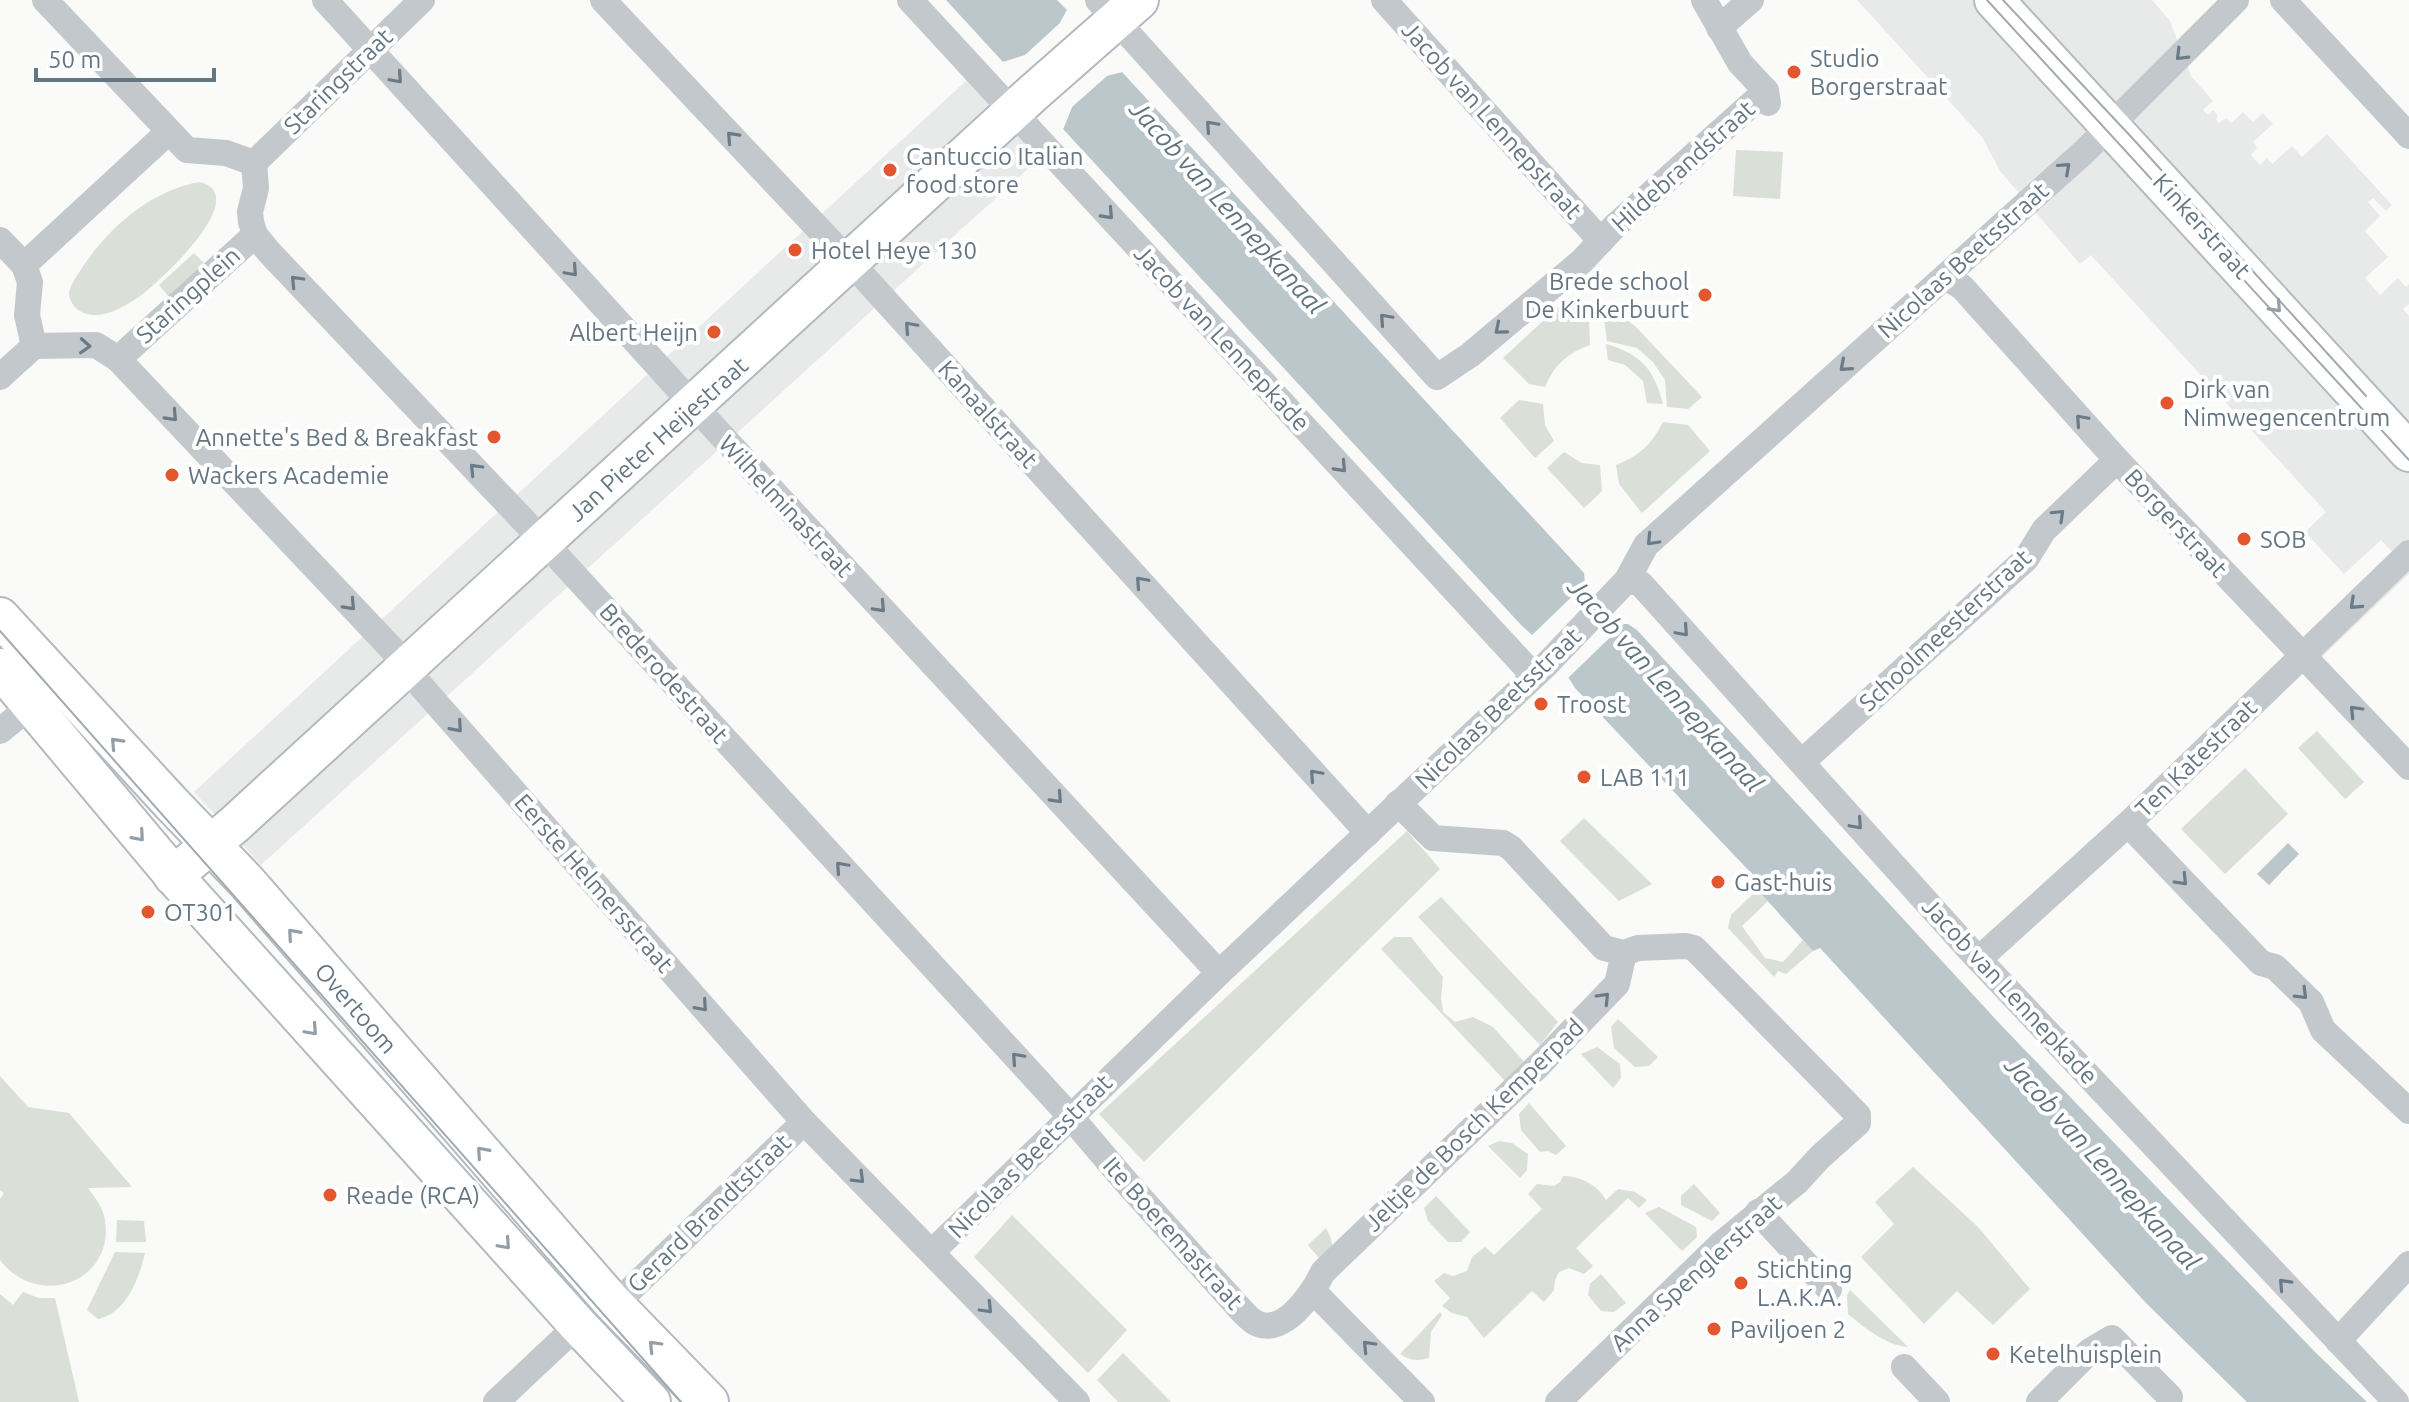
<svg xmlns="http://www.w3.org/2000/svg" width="2409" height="1402" font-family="Ubuntu,sans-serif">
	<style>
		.built { fill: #e8e9e9 }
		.green { fill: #dadfd7 }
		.water { fill: #bbc7cb }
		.pier { fill: #fafaf8 }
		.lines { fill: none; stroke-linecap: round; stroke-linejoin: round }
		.secondary-casing { stroke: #b3babf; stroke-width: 42 }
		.street { stroke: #c3c8cc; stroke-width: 26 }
		.secondary { stroke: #fff; stroke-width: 38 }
		.tram { stroke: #a2aab0; stroke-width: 2 }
		.oneway { stroke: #6a7a87 }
		.oneway2 { stroke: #939fa8 }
		.poi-dot { fill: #e4572e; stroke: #fff; stroke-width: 3 }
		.labels { text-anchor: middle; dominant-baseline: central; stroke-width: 8; stroke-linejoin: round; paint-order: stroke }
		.poi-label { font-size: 24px; fill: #657683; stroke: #fff; text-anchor: start }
		.street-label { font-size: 24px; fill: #657683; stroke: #fff }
		.water-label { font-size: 26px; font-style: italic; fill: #60757c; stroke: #fff }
	</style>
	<rect width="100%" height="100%" fill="#fafaf8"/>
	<g class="built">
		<polygon points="1857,0 2152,0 2170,21 2191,76 2213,101 2203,110 2208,115 2213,110 2218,116 2216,119 2219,123 2226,118 2231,123 2243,112 2253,122 2263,113 2273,124 2253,142 2257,148 2251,155 2260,165 2267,158 2272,164 2292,146 2302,157 2327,134 2392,205 2386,211 2373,198 2368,202 2380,216 2365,231 2388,257 2365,278 2380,295 2398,278 2406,287 2409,284 2409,304 2403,309 2409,316 2409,574 2304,674 2394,554 2381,540 2344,574 2305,532 2326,512 2091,255 2080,264 2000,171 1982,137"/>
		<polygon points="968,79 1041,157 261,865 194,792"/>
	</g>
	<g class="green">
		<polygon points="1736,150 1783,152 1780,199 1733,196"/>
		<path d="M200 182C254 196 157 284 139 297 122 308 96 324 77 309 73 306 69 298 69 293 70 286 76 277 80 271 106 230 150 190 200 182Z"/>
		<polygon points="194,253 205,264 169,297 159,285"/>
		<path d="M1568 298 1589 322 1590 345C1569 352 1553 366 1545 387L1529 384 1503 358Z"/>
		<polygon points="1615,311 1636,327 1702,397 1688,409 1667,407 1665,380 1653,362 1637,348 1607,341 1604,318"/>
		<path d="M1606 344C1641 354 1654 369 1663 404L1647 403 1643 381 1625 365 1608 360Z"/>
		<polygon points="1519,400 1543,404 1545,425 1554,441 1535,458 1500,418"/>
		<path d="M1663 422 1688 425 1710 451 1642 513 1619 484 1616 465C1639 456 1652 444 1663 422Z"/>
		<polygon points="1564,452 1582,463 1600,465 1602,491 1584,508 1547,468"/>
		<polygon points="2317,731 2364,782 2345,799 2298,748"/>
		<polygon points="2245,768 2288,814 2225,874 2181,829"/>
		<polygon points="1584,818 1652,884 1619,901 1560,841"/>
		<polygon points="1407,831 1440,869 1144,1162 1099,1114"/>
		<polygon points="1757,890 1768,901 1742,926 1765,958 1783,962 1803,940 1813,951 1786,974 1778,971 1774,977 1728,928 1731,915"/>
		<polygon points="1441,897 1558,1022 1540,1045 1418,917"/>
		<polygon points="1394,937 1411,937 1443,977 1441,998 1443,1012 1455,1022 1473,1017 1493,1027 1526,1064 1507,1083 1381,949"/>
		<polygon points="1618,1019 1658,1057 1649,1066 1635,1067 1614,1048 1611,1027"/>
		<polygon points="1597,1047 1620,1064 1621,1078 1613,1088 1581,1054"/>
		<path d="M0 1076 28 1107 69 1113 132 1187 88 1188C95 1198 103 1207 105 1220 115 1282 38 1310 0 1260V1199L4 1193 0 1190Z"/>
		<polygon points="1529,1103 1566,1146 1556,1155 1548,1151 1540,1152 1521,1130 1519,1114"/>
		<polygon points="1499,1141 1512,1143 1528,1154 1527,1170 1520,1178 1488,1146"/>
		<polygon points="1913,1167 1978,1227 2030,1289 1993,1325 1957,1291 1924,1324 1861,1257 1894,1224 1875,1202"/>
		<path d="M1563 1176C1580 1176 1598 1185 1606 1200L1618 1189 1635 1192 1647 1200 1639 1208 1628 1198 1576 1248 1593 1266 1584 1274 1569 1268 1559 1272 1555 1280 1554 1290 1544 1302 1532 1291 1484 1338 1467 1317 1452 1313 1442 1306 1450 1298 1434 1281 1444 1273 1453 1276 1467 1271 1472 1257 1485 1247 1494 1255 1542 1209 1528 1194 1537 1184 1554 1186 1560 1182Z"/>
		<polygon points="1694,1184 1720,1213 1712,1221 1681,1205 1681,1196"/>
		<polygon points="1436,1196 1470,1232 1461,1242 1448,1242 1428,1221 1424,1208"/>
		<polygon points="1659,1207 1696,1227 1697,1237 1682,1251 1645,1213"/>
		<polygon points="1012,1215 1127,1330 1088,1373 974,1257"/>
		<polygon points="117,1220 144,1221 146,1242 116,1242"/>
		<path d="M1326 1228C1334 1244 1335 1249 1324 1264L1308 1245Z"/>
		<path d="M115 1252 145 1253C139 1279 126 1313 98 1319L87 1310Z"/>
		<polygon points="1601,1274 1626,1303 1614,1312 1601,1311 1588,1295 1590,1284"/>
		<path d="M1850 1290 1908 1347C1885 1345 1865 1328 1848 1314L1847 1295Z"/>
		<polygon points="23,1292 39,1298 55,1298 79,1402 0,1402 0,1294 13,1305"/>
		<path d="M1440 1312 1442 1315 1431 1332 1429 1358C1417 1361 1411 1361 1400 1354Z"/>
		<polygon points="1123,1353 1171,1402 1118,1402 1097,1380"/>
	</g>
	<g class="water">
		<path d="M946 0H1057L1067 10 1060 23 1107 75 1122 72 1584 573 1585 584 1623 624H1628L1637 630 2000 1024 2316 1353 2367 1402H2247L2146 1303 1820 948 1813 951 1755 887 1754 876 1575 688C1562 665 1542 643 1522 626L1063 129 1072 107 1025 56 1003 62Z"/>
		<polygon points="2288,843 2299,854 2269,885 2257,874"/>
	</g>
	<g class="pier">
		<polygon points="1067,10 1070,14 1065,23 1109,71 1119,69 1122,72 1107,76 1072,107 1063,129 1060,126 1068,108 1023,60 1006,65 1003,62 1025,55 1060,23"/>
		<polygon points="1585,584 1624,624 1567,679 1529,638"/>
	</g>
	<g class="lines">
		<g class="secondary-casing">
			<g id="secondary">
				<polyline points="1994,0 2409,452"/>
				<polyline points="0,617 171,803 246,881 611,1301 709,1402"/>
				<polyline points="0,668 180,883 578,1325 651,1402"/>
				<polyline points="173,876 235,824 1032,94 1139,0"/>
			</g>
		</g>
		<g class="street">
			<polyline points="45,0 187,150 226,153 254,163"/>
			<polyline points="325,0 708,421 1219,973"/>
			<polyline points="603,0 864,277 1368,833"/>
			<polyline points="910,0 1534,676"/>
			<polyline points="1098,0 1437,377 1470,355 1582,261 1615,226 1766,91"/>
			<polyline points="1384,0 1601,241"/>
			<polyline points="1704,0 1740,63 1766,91 1768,103"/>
			<polyline points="2283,0 2409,136"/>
			<polyline points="1719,28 1751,0"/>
			<path d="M254 163 256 188 250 212 251 222 255 235 269 252 545 543 1070 1116 1126 1182 1241 1310C1245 1314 1250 1320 1256 1323 1284 1337 1313 1293 1323 1272L1539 1065 1617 984 1624 953"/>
			<polyline points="254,163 422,0"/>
			<polyline points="0,240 24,265 30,282 27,315 34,346 96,345 118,359 392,649 421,686 804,1122 1077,1402"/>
			<polyline points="24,265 164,136 165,130"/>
			<polyline points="1946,278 1962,287 2117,460 2409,767"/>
			<polyline points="118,359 255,235"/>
			<polyline points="0,377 34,346"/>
			<polyline points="1627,580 1641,584 1967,947 2396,1402"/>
			<polyline points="0,731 32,705"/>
			<polyline points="1802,762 2026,559 2044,530 2117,460"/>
			<polyline points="1398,803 1433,838 1503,843 1511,848 1604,948 1624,953 1638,948 1686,946 1694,948 1858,1115 1858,1123 1820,1157 1797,1182 1721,1244 1558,1402"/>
			<polyline points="2128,824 2261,963 2275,967 2311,1002 2323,1030 2409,1111"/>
			<polyline points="1979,959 2128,824 2409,553"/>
			<polyline points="1758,1212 1829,1289"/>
			<polyline points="932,1252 1219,973 1546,665 1627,580 1646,545 2085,151 2236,0"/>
			<polyline points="1314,1292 1422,1402"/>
			<polyline points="611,1301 624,1296 804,1122"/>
			<polyline points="2338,1341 2409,1264"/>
			<polyline points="1904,1367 1937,1402"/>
			<polyline points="496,1402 578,1325"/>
			<polyline points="2039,1402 2090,1351 2112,1338 2170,1397"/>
		</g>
		<use href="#secondary" class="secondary"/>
		<g class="tram">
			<polyline points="1987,0 2409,460"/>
			<polyline points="2003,0 2135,141 2366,396"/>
			<polyline points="0,631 681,1402"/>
		</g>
	</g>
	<defs><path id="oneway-chevron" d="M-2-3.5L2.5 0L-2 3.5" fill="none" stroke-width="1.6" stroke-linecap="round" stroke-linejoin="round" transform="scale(2)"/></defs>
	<g class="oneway">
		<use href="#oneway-chevron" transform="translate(2181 55) rotate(135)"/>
		<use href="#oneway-chevron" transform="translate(397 78) rotate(48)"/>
		<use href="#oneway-chevron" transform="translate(1211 126) rotate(-132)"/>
		<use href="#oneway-chevron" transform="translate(732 137) rotate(-133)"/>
		<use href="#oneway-chevron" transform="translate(2065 168) rotate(-42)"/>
		<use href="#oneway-chevron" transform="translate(1108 214) rotate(47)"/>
		<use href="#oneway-chevron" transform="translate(572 271) rotate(48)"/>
		<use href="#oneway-chevron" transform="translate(296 281) rotate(-134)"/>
		<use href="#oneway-chevron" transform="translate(1385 319) rotate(-132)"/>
		<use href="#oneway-chevron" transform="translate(910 327) rotate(-132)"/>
		<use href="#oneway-chevron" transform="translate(1500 329) rotate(140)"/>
		<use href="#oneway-chevron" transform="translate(85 346) rotate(3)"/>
		<use href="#oneway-chevron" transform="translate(1845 366) rotate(139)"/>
		<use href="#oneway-chevron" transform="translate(172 416) rotate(47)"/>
		<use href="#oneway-chevron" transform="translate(2081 420) rotate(-132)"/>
		<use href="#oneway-chevron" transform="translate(1341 467) rotate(47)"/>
		<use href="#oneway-chevron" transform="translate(475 469) rotate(-134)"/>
		<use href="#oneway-chevron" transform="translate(2059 515) rotate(-44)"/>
		<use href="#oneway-chevron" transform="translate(1652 540) rotate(134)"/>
		<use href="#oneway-chevron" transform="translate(1141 582) rotate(-132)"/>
		<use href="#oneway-chevron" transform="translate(2355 604) rotate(137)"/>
		<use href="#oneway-chevron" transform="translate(350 605) rotate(47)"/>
		<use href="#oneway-chevron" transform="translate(880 607) rotate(47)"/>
		<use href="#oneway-chevron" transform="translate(1683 631) rotate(48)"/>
		<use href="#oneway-chevron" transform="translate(2355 711) rotate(-134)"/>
		<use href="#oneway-chevron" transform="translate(457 727) rotate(49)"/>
		<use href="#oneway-chevron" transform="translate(1315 775) rotate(-132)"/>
		<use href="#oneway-chevron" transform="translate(1057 798) rotate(47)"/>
		<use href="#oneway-chevron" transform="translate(1857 824) rotate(48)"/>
		<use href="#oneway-chevron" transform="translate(841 867) rotate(-132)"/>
		<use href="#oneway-chevron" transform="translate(2182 880) rotate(46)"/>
		<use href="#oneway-chevron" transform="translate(2302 994) rotate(45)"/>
		<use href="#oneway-chevron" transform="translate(1604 998) rotate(-46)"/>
		<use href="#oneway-chevron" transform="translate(702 1006) rotate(49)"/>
		<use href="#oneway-chevron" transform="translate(1017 1058) rotate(-132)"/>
		<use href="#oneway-chevron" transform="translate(859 1178) rotate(45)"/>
		<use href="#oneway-chevron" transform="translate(2284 1284) rotate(-133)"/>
		<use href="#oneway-chevron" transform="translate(987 1308) rotate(46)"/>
		<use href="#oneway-chevron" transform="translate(1368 1346) rotate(-134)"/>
	</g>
	<g class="oneway2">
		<use href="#oneway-chevron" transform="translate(2276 307) rotate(47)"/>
		<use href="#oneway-chevron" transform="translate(116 743) rotate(-133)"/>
		<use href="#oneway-chevron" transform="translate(139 836) rotate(49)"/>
		<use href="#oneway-chevron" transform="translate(293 934) rotate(-131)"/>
		<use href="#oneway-chevron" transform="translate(312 1030) rotate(48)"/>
		<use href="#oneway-chevron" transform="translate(482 1152) rotate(-131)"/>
		<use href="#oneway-chevron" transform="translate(505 1244) rotate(48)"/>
		<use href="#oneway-chevron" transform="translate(654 1346) rotate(-134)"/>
	</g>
	<g class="poi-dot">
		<circle cx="1794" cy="72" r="8"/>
		<circle cx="890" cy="170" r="8"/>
		<circle cx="795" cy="250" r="8"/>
		<circle cx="1705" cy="295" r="8"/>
		<circle cx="714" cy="332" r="8"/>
		<circle cx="2167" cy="403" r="8"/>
		<circle cx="494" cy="437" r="8"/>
		<circle cx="172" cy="475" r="8"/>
		<circle cx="2244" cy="539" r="8"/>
		<circle cx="1541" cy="704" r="8"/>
		<circle cx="1584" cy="777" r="8"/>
		<circle cx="1718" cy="882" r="8"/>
		<circle cx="148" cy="912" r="8"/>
		<circle cx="330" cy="1195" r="8"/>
		<circle cx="1741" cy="1283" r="8"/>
		<circle cx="1714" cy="1329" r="8"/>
		<circle cx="1993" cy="1354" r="8"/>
	</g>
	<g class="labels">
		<g class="poi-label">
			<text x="1810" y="58">Studio<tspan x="1810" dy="28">Borgerstraat</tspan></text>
			<text x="906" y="156">Cantuccio Italian<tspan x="906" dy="28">food store</tspan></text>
			<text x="811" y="250">Hotel Heye 130</text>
			<text x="1689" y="281" text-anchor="end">Brede school<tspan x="1689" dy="28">De Kinkerbuurt</tspan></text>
			<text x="698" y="332" text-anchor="end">Albert Heijn</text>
			<text x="2183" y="389">Dirk van<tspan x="2183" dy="28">Nimwegencentrum</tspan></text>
			<text x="478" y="437" text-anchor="end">Annette's Bed &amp; Breakfast</text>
			<text x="188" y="475">Wackers Academie</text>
			<text x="2260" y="539">SOB</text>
			<text x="1557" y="704">Troost</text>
			<text x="1600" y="777">LAB 111</text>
			<text x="1734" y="882">Gast-huis</text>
			<text x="164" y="912">OT301</text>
			<text x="346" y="1195">Reade (RCA)</text>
			<text x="1757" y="1269">Stichting<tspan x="1757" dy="28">L.A.K.A.</tspan></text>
			<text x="1730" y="1329">Paviljoen 2</text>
			<text x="2009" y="1354">Ketelhuisplein</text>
		</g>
		<g class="street-label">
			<text transform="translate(338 81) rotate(-44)">Staringstraat</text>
			<text transform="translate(1492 120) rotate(48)">Jacob van Lennepstraat</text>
			<text transform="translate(1683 166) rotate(-42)">Hildebrandstraat</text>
			<text transform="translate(2202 226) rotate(48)">Kinkerstraat</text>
			<text transform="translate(1963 260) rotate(-42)">Nicolaas Beetsstraat</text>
			<text transform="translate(188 295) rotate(-42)">Staringplein</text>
			<text transform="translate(1222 338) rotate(47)">Jacob van Lennepkade</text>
			<text transform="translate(988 414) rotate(48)">Kanaalstraat</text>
			<text transform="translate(658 439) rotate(-42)">Jan Pieter Heijestraat</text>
			<text transform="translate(786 506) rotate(47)">Wilhelminastraat</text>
			<text transform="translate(2176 523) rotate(47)">Borgerstraat</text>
			<text transform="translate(1945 630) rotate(-43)">Schoolmeesterstraat</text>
			<text transform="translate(664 673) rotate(48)">Brederodestraat</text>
			<text transform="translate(1498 708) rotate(-44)">Nicolaas Beetsstraat</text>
			<text transform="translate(2196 758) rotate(-44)">Ten Katestraat</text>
			<text transform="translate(594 883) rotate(49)">Eerste Helmersstraat</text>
			<text transform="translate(2010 991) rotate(47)">Jacob van Lennepkade</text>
			<text transform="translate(356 1008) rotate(49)">Overtoom</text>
			<text transform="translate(1474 1125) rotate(-44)">Jeltje de Bosch Kemperpad</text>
			<text transform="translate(1030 1156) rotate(-45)">Nicolaas Beetsstraat</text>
			<text transform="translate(709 1213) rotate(-44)">Gerard Brandtstraat</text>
			<text transform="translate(1173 1233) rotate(48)">Ite Boeremastraat</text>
			<text transform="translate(1696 1273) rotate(-42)">Anna Spenglerstraat</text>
		</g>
		<g class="water-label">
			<text transform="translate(1228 207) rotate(48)">Jacob van Lennepkanaal</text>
			<text transform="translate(1666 685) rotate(48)">Jacob van Lennepkanaal</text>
			<text transform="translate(2103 1163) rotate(48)">Jacob van Lennepkanaal</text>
		</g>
	</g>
	<path d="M36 68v12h178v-12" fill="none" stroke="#657683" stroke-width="4"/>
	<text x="48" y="68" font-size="24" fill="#657683" stroke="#ffffff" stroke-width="6" paint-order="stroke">50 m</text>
</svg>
